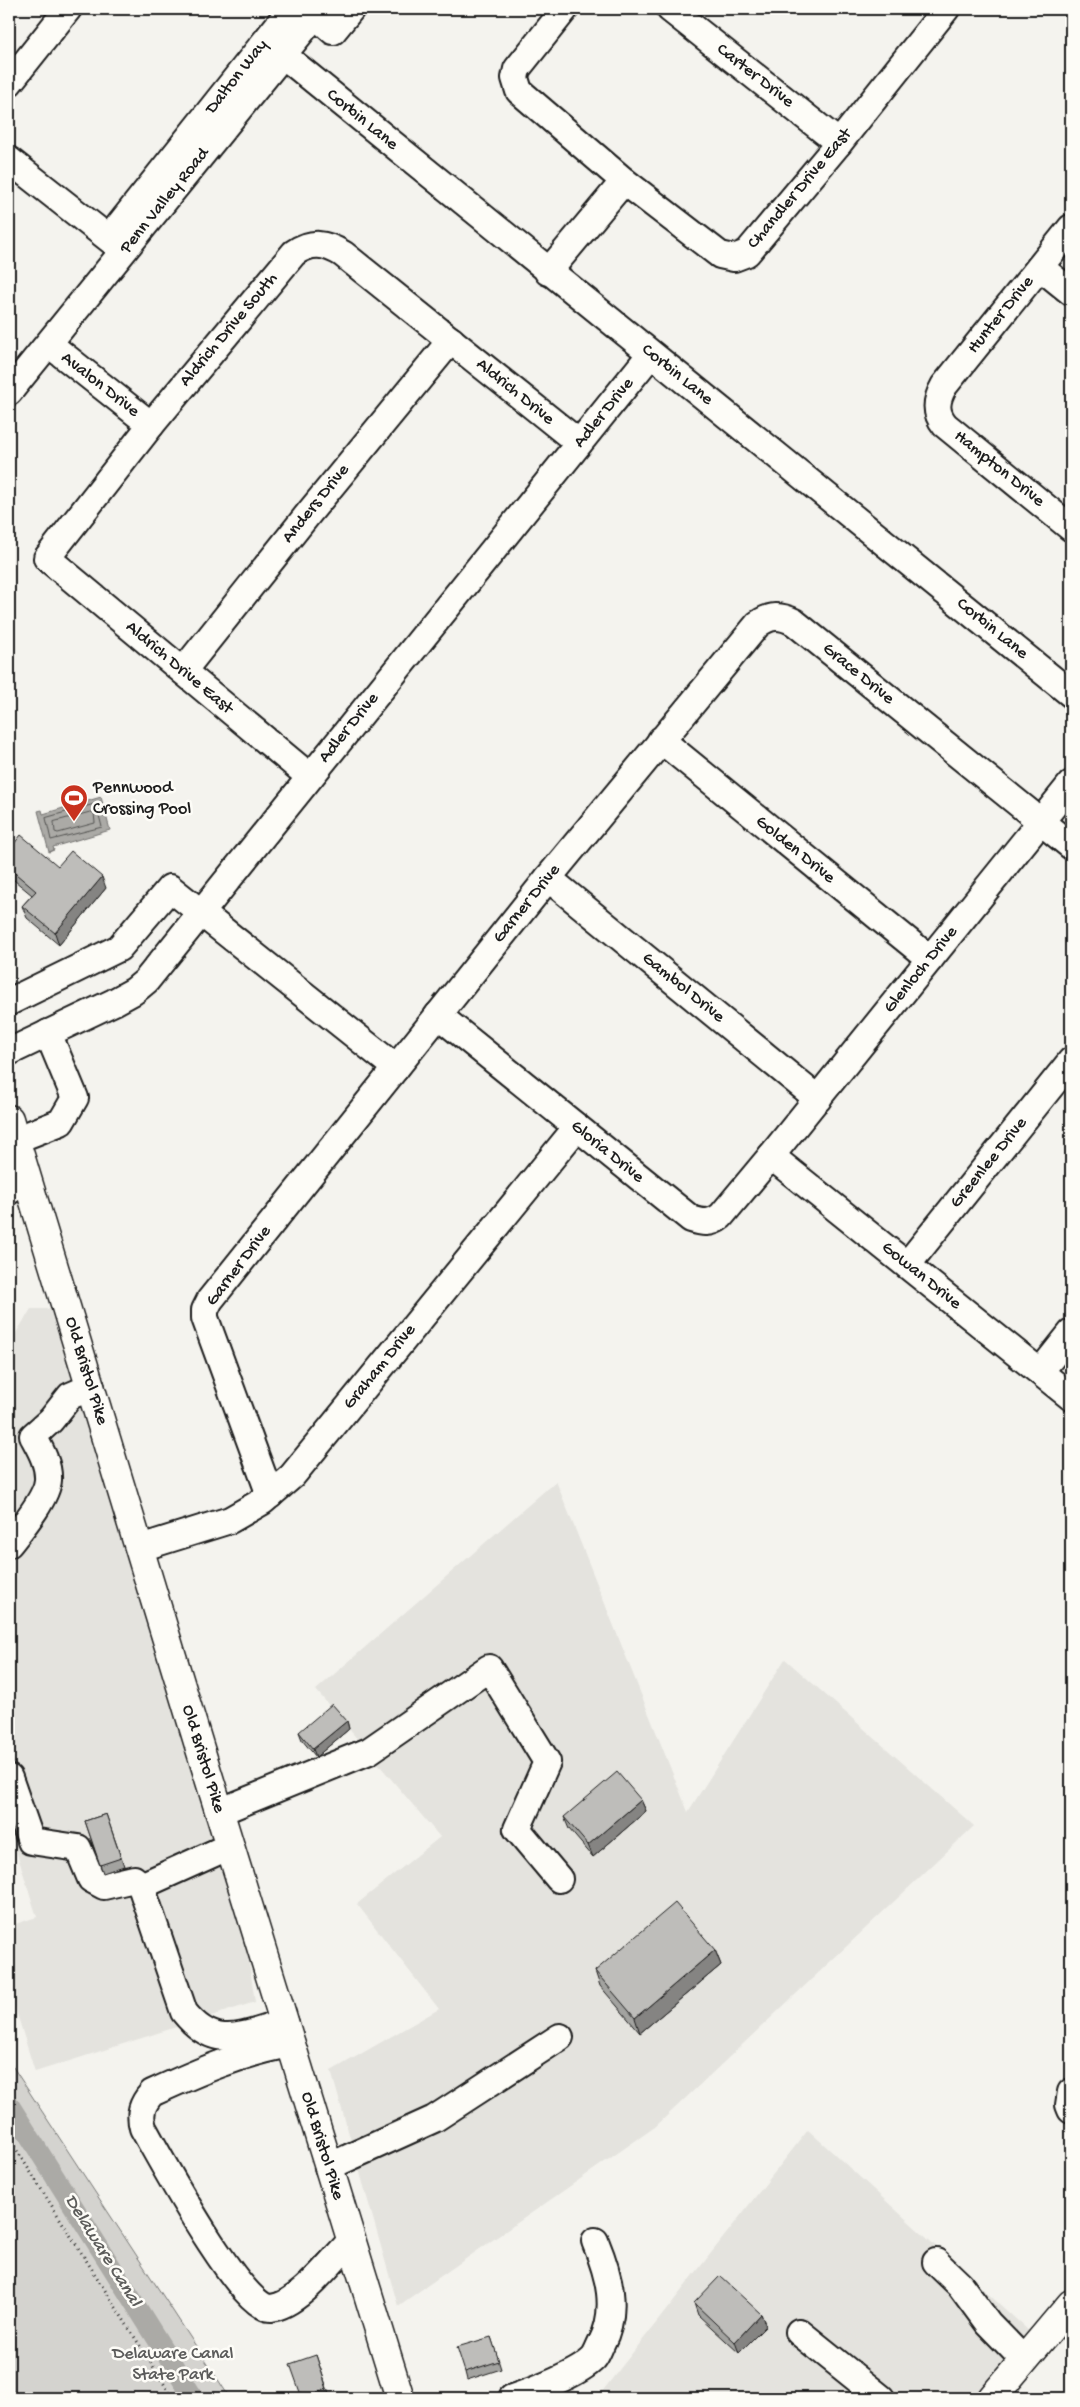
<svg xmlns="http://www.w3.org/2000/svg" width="1080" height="2407" font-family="'Gochi Hand',sans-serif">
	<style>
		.built { fill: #e4e3de }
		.green { fill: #d4d3cf; stroke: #787876 }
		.water { fill: #abaaa6; stroke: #72716f }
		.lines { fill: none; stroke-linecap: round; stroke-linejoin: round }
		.shore { stroke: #555553; stroke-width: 1 }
		.canal { stroke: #abaaa6; stroke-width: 20 }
		.minor-casing { stroke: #1c1c1c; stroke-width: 30 }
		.major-casing { stroke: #1c1c1c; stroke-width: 31 }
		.path { stroke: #1c1c1c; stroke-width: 3; stroke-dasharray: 1 4; stroke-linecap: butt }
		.minor { stroke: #fdfcf7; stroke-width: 26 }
		.major { stroke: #fdfcf7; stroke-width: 28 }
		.wall { fill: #a3a3a0; stroke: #1c1c1c }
		.shaded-wall { fill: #858482; stroke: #1c1c1c }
		.building { fill: #bebdba; stroke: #1c1c1c }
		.labels { text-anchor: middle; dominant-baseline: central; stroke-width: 5; stroke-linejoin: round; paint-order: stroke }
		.street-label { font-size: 18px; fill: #1c1c1c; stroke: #fdfcf7 }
		.poi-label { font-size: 18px; fill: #1c1c1c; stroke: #fdfcf7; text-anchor: start }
		.park-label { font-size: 18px; fill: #5c5c5b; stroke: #fdfcf7 }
		.water-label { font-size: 19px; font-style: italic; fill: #5c5c5a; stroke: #fdfcf7 }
	</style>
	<rect width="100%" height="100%" fill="#f4f3ee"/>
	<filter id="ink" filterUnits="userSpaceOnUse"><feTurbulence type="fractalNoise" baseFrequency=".02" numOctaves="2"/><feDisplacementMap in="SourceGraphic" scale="10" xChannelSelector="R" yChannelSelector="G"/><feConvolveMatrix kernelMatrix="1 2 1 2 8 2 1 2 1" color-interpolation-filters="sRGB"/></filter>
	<g filter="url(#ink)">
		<g class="built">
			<polygon points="31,1309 74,1309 221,1775 255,2002 35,2072 9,1988 9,1926 37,1917 9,1828 9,1344"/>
			<polygon points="556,1481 688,1812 785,1659 974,1826 655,2127 398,2306 331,2071 439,2009 357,1904 440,1837 316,1690"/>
			<polygon points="808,2130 1029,2331 973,2398 597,2398"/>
		</g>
		<polygon class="green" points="9,2061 230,2398 9,2398"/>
		<polygon class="water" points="101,797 110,830 53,847 54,850 49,852 38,811 42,810 43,814"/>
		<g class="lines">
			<g class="shore">
				<polygon points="96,804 102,827 51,840 46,818"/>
				<polygon points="91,812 94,813 95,823 58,833 55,832 54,822"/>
			</g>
			<polyline class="canal" points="9,2104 194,2398"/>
			<g class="minor-casing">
				<g id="minor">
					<polyline points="565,9 517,69 515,78 519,91 624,181 720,255 734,258 747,253 839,143 946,9"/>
					<polyline points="670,9 839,143"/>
					<polyline points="315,15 333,31 351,9"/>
					<polyline points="283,55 1071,694"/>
					<polyline points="9,83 68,9"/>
					<polyline points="9,160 122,249"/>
					<path d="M1071 228 944 386C936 400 934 412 945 425L1071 528"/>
					<polyline points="109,238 291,9"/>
					<polyline points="1040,267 1071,292"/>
					<polyline points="548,272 624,181"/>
					<polyline points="49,344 151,425"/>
					<polyline points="9,392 320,9"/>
					<polyline points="183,671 309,513 451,340"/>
					<polyline points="661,740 930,959"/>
					<path d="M310 777 47 558 151 425 294 253C312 241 325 243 343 254L579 443"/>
					<polyline points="548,878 818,1099"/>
					<polyline points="9,1002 119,948 170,888 396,1068"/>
					<path d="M438 1015 691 1219C703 1223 711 1224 721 1216L771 1156 1071 784"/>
					<polyline points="9,1052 114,1002 134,991 146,981 651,354"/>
					<polyline points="15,1140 61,1122 75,1098 48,1033"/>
					<polyline points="771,1156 1071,1397"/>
					<polyline points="9,1191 27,1179"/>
					<polyline points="907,1265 1071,1061"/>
					<polyline points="1040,1372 1071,1333"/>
					<path d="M270 1495 205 1318V1310L210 1300 548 878 758 624C771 615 780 615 794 622L1071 846"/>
					<path d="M9 1544C20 1530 47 1498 48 1480 49 1464 40 1449 33 1436L51 1420 70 1396 91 1387"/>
					<polyline points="140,1548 230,1520 263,1501 292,1476 577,1127"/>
					<polyline points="9,1778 31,1841 78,1848 91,1879 104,1886 134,1879 141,1886"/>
					<polyline points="219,1812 369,1751 489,1668 547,1762 517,1829 559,1879"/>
					<path d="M230 1846 141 1886 184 2012C216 2052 242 2035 285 2023"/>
					<path d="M291 2044C241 2053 198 2072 152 2093 142 2104 139 2113 143 2128 159 2156 242 2311 271 2308 299 2305 331 2261 351 2241"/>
					<polyline points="1071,2092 1069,2105 1071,2110"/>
					<polyline points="328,2167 434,2119 560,2037"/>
					<polyline points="936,2262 960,2285 988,2323 1024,2360"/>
					<polyline points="799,2332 881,2398"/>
					<path d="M512 2398C533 2391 579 2374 594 2358 597 2354 599 2348 601 2344 619 2310 609 2275 595 2241"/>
				</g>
			</g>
			<g class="major-casing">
				<g id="major">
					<polyline points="9,1119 201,1752 400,2398"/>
					<polyline points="992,2398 1071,2304"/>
				</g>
			</g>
			<polyline class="path" points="9,2138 173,2398"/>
			<use href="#minor" class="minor"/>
			<use href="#major" class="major"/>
		</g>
		<g class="wall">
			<polygon points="9,850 58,866 106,888 59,945 27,918 22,906 32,895 9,876"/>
			<polygon points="347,1721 349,1729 316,1757 302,1740 299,1732"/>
			<polygon points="641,1800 646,1811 593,1857 569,1829 564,1817"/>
			<polygon points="106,1814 124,1866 103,1873 85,1821"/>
			<polygon points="715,1950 721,1965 640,2033 600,1986 595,1971"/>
			<polygon points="694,2303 761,2314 766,2326 739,2353 698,2315"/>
			<polygon points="491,2337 501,2369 467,2380 465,2372"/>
			<polygon points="316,2355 330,2397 326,2398 302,2398"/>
		</g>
		<g class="shaded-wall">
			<polygon points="102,877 106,888 59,945 55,933"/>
			<polygon points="347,1721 349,1729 316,1757 313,1749"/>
			<polygon points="641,1800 646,1811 593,1857 588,1845"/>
			<polygon points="715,1950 721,1965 640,2033 635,2018"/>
			<polygon points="761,2314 766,2326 739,2353 735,2342"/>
		</g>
		<g class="building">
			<polygon points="21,835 58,866 71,851 102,877 55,933 22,906 36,891 9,868 9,850"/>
			<polygon points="332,1704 347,1721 313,1749 299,1732"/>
			<polygon points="617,1772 641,1800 588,1845 564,1817"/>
			<polygon points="106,1814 121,1858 100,1865 85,1821"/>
			<polygon points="675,1903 715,1950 635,2018 595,1971"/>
			<polygon points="720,2276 761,2314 735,2342 694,2303"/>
			<polygon points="491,2337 499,2361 465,2372 457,2347"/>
			<polygon points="316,2355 327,2389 302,2398 290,2364"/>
		</g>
	</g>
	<defs>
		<g id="stadium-pin" transform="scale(1.4375)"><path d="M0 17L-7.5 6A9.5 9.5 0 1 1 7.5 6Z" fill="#c8321e" stroke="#fdfcf7"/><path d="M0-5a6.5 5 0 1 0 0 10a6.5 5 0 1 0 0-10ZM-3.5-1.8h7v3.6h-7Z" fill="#fff"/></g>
	</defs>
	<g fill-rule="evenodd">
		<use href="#stadium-pin" x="74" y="798"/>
	</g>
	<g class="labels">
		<g class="street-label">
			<text transform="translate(755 76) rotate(38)">Carter Drive</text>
			<text transform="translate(237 77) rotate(-52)">Dalton Way</text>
			<text transform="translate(362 120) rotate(39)">Corbin Lane</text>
			<text transform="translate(800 189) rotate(-50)">Chandler Drive East</text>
			<text transform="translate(165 201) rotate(-51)">Penn Valley Road</text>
			<text transform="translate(1001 315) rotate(-51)">Hunter Drive</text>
			<text transform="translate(229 330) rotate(-50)">Aldrich Drive South</text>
			<text transform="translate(677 375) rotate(39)">Corbin Lane</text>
			<text transform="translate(100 385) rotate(38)">Avalon Drive</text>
			<text transform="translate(515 392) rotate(39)">Aldrich Drive</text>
			<text transform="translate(604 413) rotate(-51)">Adler Drive</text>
			<text transform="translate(999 469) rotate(39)">Hampton Drive</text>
			<text transform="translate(316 504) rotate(-51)">Anders Drive</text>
			<text transform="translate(992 629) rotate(39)">Corbin Lane</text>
			<text transform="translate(179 668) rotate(40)">Aldrich Drive East</text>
			<text transform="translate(858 674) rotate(39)">Grace Drive</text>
			<text transform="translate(349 728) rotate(-51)">Adler Drive</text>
			<text transform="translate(795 850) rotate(39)">Golden Drive</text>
			<text transform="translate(527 904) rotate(-51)">Garner Drive</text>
			<text transform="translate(921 970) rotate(-51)">Glenloch Drive</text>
			<text transform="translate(683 988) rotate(39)">Gambol Drive</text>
			<text transform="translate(607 1152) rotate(39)">Gloria Drive</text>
			<text transform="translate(989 1163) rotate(-51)">Greenlee Drive</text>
			<text transform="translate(239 1266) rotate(-53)">Garner Drive</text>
			<text transform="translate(921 1276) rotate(39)">Gowan Drive</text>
			<text transform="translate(380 1367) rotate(-51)">Graham Drive</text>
			<text transform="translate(86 1371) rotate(73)">Old Bristol Pike</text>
			<text transform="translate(203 1759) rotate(73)">Old Bristol Pike</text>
			<text transform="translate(322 2146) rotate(73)">Old Bristol Pike</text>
		</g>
		<g class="poi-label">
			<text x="93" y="788">Pennwood<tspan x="93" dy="21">Crossing Pool</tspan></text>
		</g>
		<g class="park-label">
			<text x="173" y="2354">Delaware Canal<tspan x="173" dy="21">State Park</tspan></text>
		</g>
		<g class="water-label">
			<text transform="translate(102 2251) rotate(58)">Delaware Canal</text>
		</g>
	</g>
	<rect width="1080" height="2407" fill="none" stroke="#fdfcf7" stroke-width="30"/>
	<rect x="15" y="15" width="1050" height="2377" fill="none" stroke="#1c1c1c" stroke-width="2" filter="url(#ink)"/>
</svg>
